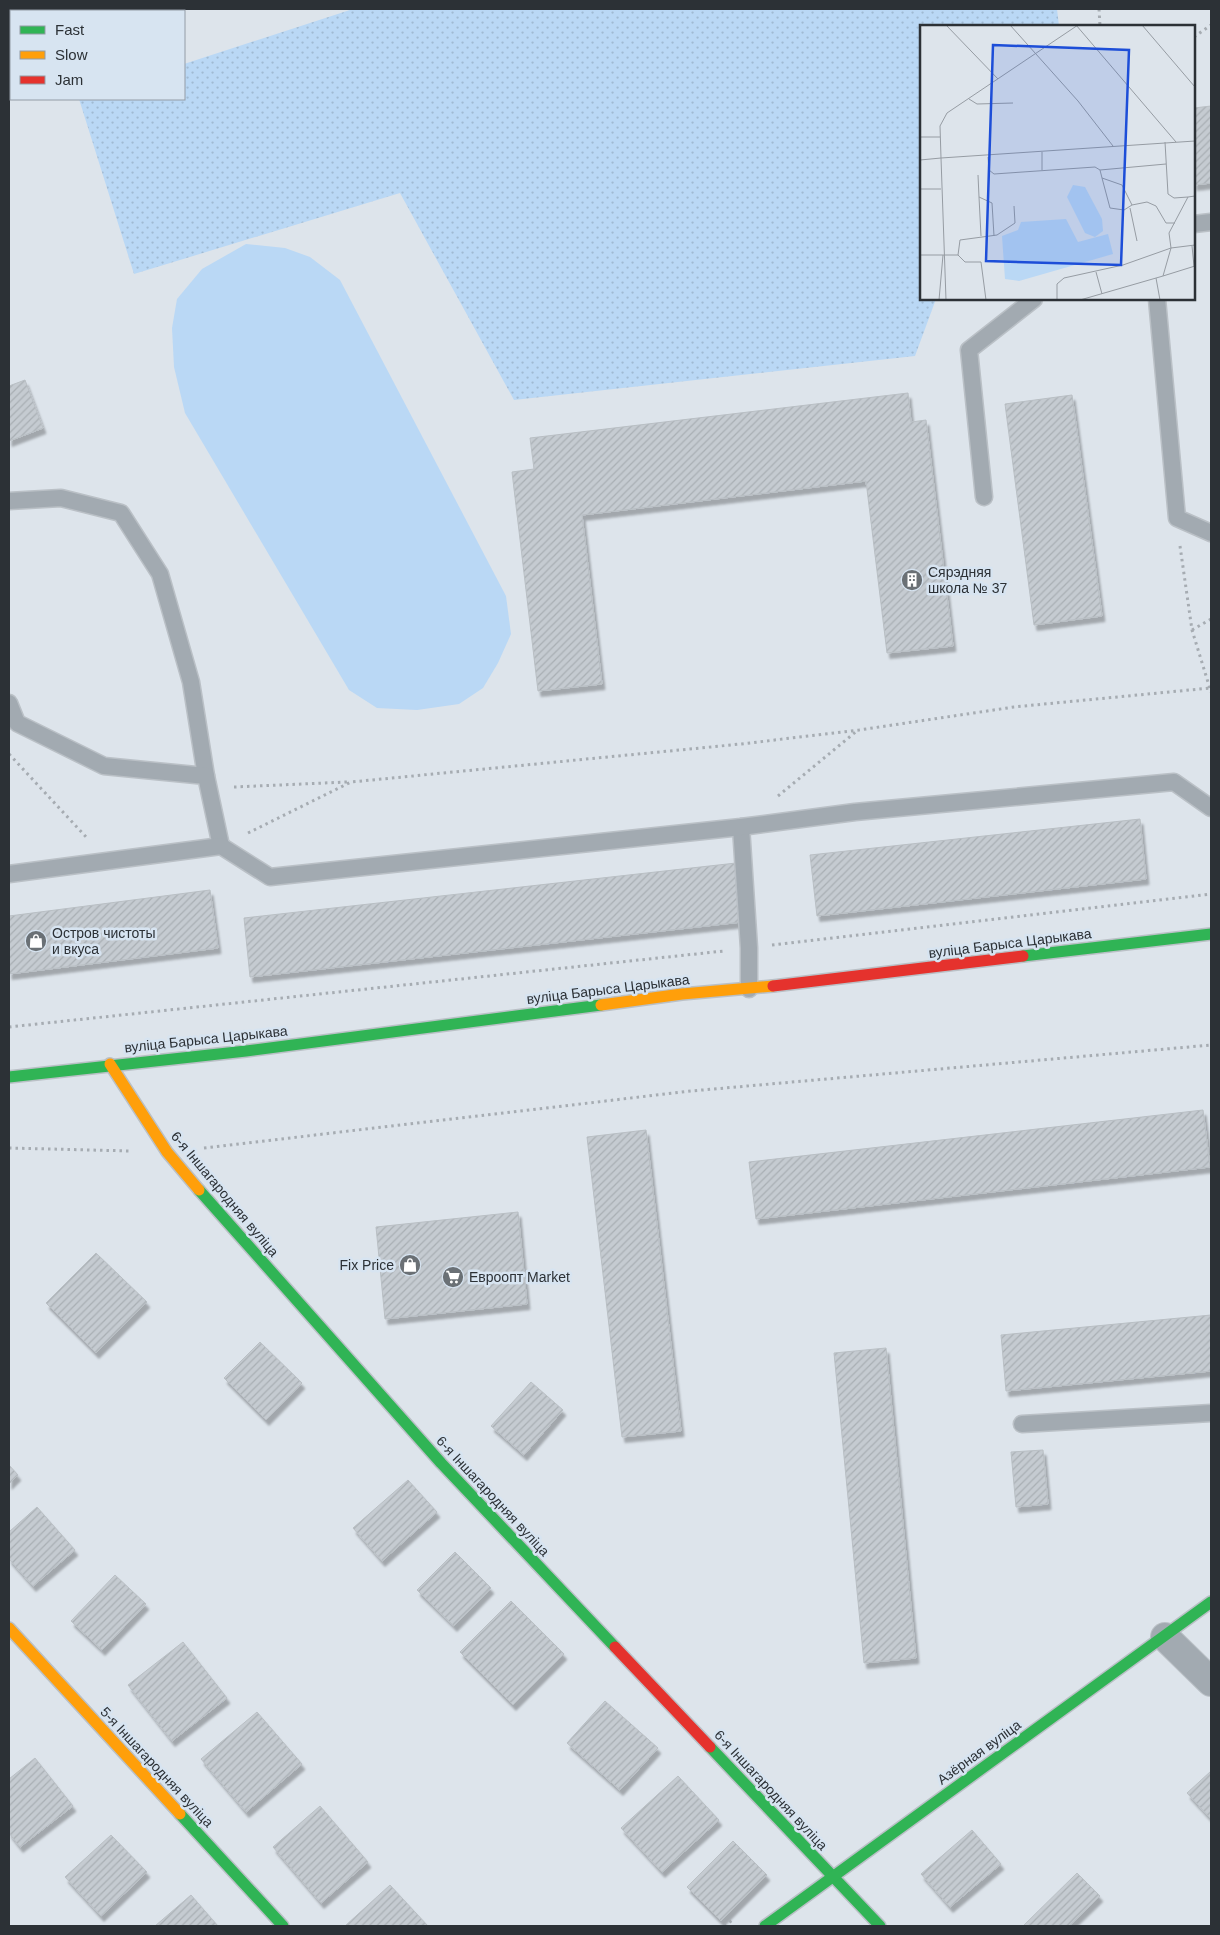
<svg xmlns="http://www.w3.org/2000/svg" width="1220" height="1935" font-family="Arial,sans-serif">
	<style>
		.garden { fill: url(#garden-dots) }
		.pitch { fill: #bad8f5 }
		.building { fill: url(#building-hatch); stroke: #b9bfc4; filter: url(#shadow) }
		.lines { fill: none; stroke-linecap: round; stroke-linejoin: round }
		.lane-casing { stroke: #bac0c6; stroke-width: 19 }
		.street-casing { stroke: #bac0c6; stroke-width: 30 }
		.fast-casing { stroke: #bac0c6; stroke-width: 14 }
		.slow-casing { stroke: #bac0c6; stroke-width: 14 }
		.jam-casing { stroke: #bac0c6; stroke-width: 14 }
		.path { stroke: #a6acb2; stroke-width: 3; stroke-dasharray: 2.5 4; stroke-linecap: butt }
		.lane { stroke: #a2aab1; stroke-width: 16 }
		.street { stroke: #a2aab1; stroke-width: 28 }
		.fast { stroke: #30b455; stroke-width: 11 }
		.slow { stroke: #ff9f0a; stroke-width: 11 }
		.jam { stroke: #e5322d; stroke-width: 11 }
		.labels { text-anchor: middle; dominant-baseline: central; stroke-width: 5; stroke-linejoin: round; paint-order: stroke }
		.poi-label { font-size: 14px; fill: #2c3136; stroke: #d7e4f1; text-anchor: start }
		.street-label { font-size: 14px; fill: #2c3136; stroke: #d7e4f1 }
		.inset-road { fill: none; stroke: #969ca3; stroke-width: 1 }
		.view { fill: #1d4ed8; fill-opacity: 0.15; stroke: #1d4ed8; stroke-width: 2.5 }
		.inset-edge { fill: none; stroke: #2c3136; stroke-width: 2.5 }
	</style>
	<defs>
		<pattern id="garden-dots" width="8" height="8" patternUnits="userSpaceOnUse" patternTransform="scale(1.25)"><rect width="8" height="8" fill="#bad8f5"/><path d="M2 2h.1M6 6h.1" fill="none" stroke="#a0bad3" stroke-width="1.8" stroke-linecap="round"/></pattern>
		<pattern id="building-hatch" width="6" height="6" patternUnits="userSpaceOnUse" patternTransform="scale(1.25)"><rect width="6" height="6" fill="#c5cbd1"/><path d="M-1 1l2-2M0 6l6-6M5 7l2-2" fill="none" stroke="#a9afb4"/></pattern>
		<filter id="shadow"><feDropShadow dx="3" dy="5.5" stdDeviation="1" flood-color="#0004"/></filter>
	</defs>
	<rect width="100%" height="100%" fill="#dde4eb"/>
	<polygon class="garden" points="353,9 1057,9 1059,26 921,26 921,299 936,299 915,356 514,400 400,193 134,274 79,99 184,99 184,64"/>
	<polygon class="pitch" points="246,244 285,248 310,257 340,280 506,596 511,634 498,663 483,688 459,704 417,710 377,708 349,690 185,413 174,367 172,328 177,299 202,269"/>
	<g class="building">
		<polygon points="1211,106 1211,183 1194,185 1194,108"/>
		<polygon points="25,380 43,428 9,441 9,386"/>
		<polygon points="908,393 911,422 926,420 953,646 887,653 866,481 582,515 602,684 538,691 512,472 534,469 530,438"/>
		<polygon points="1072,395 1102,616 1034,625 1005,404"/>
		<polygon points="1140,819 1146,879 817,916 810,855"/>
		<polygon points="736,863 742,922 250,977 244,918"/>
		<polygon points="210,890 218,948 9,974 9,916"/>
		<polygon points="1203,1110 1210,1167 756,1219 749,1162"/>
		<polygon points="646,1130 681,1431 622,1437 587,1137"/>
		<polygon points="518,1212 527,1304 385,1319 376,1227"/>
		<polygon points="96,1253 147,1302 96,1353 46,1303"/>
		<polygon points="1211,1315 1211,1371 1006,1391 1001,1335"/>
		<polygon points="260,1342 302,1383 266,1420 224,1378"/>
		<polygon points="886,1348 916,1658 864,1663 834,1353"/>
		<polygon points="531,1382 563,1410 524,1455 491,1426"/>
		<polygon points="1043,1450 1048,1504 1016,1507 1011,1452"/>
		<polygon points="9,1465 18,1475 9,1484"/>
		<polygon points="408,1480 437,1512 382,1561 353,1528"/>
		<polygon points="37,1507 75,1550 33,1586 9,1559 9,1532"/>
		<polygon points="455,1552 491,1588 454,1626 417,1590"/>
		<polygon points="115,1575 146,1604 102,1650 71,1621"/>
		<polygon points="511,1601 564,1654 513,1705 460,1652"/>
		<polygon points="183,1642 227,1698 172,1741 128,1685"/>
		<polygon points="605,1701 658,1748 620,1790 567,1743"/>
		<polygon points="257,1712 302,1764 246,1812 201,1759"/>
		<polygon points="35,1758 73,1806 20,1847 9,1833 9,1779"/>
		<polygon points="1211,1771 1211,1819 1187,1793"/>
		<polygon points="678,1776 719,1820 662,1872 621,1828"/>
		<polygon points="320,1806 368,1862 321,1903 273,1847"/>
		<polygon points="972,1830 1001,1864 950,1907 921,1874"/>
		<polygon points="111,1835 147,1872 101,1916 65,1877"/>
		<polygon points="733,1841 767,1875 721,1921 687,1887"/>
		<polygon points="1077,1873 1100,1896 1069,1926 1023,1926"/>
		<polygon points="390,1885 428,1926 345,1926"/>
		<polygon points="191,1895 218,1926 155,1926"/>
	</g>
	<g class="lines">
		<g class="lane-casing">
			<g id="lane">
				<polyline points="1194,224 1211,222"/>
				<polyline points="1157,299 1177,518 1211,533"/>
				<polyline points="984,497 969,350 1034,299"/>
				<polyline points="9,501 61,498 121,513 160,574 191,682 206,776"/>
				<polyline points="9,703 17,723 104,766 206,776 221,846"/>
				<polyline points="741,827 749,948 749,989"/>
				<polyline points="9,874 221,846 270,877 741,827 855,812 1174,782 1211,808"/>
				<polyline points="1022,1424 1211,1413"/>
			</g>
		</g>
		<g class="street-casing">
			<polyline id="street" points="1165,1637 1211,1682"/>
		</g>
		<g class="fast-casing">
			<g id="fast">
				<polyline points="1023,956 1211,934"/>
				<polyline points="9,1077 246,1051 601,1005"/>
				<polyline points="199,1190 441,1463 615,1647"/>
				<polyline points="710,1747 880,1926"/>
				<polyline points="180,1814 283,1926"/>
				<polyline points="765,1926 1211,1602"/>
			</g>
		</g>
		<g class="slow-casing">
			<g id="slow">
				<polyline points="601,1005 682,994 773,986"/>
				<polyline points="110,1064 167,1152 199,1190"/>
				<polyline points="9,1628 180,1814"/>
			</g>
		</g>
		<g class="jam-casing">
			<g id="jam">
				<polyline points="773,986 1023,956"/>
				<polyline points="615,1647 710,1747"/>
			</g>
		</g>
		<g class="path">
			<polyline points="1099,9 1100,26"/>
			<polyline points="1194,37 1211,25"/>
			<polyline points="1180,546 1192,630 1211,692"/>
			<polyline points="1192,630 1211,619"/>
			<polyline points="9,754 88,839"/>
			<polyline points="234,787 347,782"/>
			<polyline points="778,796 858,730"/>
			<polyline points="248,833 351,782 741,744 859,730 1014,707 1210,688"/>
			<polyline points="772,945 1211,894"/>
			<polyline points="9,1027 724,951"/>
			<polyline points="9,1148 131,1151"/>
			<polyline points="204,1148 691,1091 1211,1045"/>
			<polyline points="724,1926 734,1919"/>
		</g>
		<use href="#lane" class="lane"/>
		<use href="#street" class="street"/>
		<use href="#fast" class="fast"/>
		<use href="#slow" class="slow"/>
		<use href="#jam" class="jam"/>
	</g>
	<defs>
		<g id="building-disc" transform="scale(1.125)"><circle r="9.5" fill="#6a7075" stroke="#d7e4f1"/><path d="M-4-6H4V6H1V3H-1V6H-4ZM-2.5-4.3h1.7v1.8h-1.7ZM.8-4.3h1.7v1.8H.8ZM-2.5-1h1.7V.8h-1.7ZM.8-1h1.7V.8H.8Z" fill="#fff"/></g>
		<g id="shop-disc" transform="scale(1.125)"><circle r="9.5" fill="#6a7075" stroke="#d7e4f1"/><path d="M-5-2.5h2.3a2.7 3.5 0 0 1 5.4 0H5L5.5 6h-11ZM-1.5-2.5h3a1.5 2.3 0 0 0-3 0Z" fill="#fff"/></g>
		<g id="supermarket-disc" transform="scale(1.125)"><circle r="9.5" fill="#6a7075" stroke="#d7e4f1"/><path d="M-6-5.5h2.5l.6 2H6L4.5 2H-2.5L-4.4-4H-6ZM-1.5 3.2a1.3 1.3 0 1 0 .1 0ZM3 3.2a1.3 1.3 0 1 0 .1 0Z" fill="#fff"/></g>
	</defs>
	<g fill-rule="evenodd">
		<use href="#building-disc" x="912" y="580"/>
		<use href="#shop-disc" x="36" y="941"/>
		<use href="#shop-disc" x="410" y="1265"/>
		<use href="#supermarket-disc" x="453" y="1277"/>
	</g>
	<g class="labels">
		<g class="poi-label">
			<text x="928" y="572">Сярэдняя<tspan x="928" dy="16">школа № 37</tspan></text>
			<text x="52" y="933">Остров чистоты<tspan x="52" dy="16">и вкуса</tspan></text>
			<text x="394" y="1265" text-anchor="end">Fix Price</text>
			<text x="469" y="1277">Евроопт Market</text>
		</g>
		<g class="street-label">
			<text transform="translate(1010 943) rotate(-7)">вуліца Барыса Царыкава</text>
			<text transform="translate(608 989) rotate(-7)">вуліца Барыса Царыкава</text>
			<text transform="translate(206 1039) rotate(-6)">вуліца Барыса Царыкава</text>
			<text transform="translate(225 1194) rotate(50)">6-я Іншагародняя вуліца</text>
			<text transform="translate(493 1496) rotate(47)">6-я Іншагародняя вуліца</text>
			<text transform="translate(979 1752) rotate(-36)">Азёрная вуліца</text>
			<text transform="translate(157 1767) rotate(47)">5-я Іншагародняя вуліца</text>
			<text transform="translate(771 1790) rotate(47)">6-я Іншагародняя вуліца</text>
		</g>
	</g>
	<g transform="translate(920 25)">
		<rect width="275" height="275" fill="#dde4eb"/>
		<path d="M146 194 158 217 188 209 193 229 99 256 85 254 82 211 98 205 101 197Z" fill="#bad8f5"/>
		<path d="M153 160 165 162 182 194 183 206 175 212 165 208 147 172Z" fill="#bad8f5"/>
		<path class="inset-road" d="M26 0 78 54M90 0 158 76 193 121M156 0 256 117M222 0 275 62M49 74 57 79 93 78M0 112H20M245 117 248 169 254 173 268 172M122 127V145M68 132 69 145 74 149 175 142 180 145 246 139M0 135 21 133 20 101 27 88 158 0M180 145 182 153 202 160 212 180 227 177 236 181 246 198H255M58 150 59 172 72 178 74 211M182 153 190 183 204 185 212 180M0 164H21M59 172 61 211M210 183 217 216M272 221 274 241M0 230H38L45 237H61L66 275M0 230V275M38 230 40 215 77 210 95 198 94 181M176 247 182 269M243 251 275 241M236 253 240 275M19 275 23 230M26 275 21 133 275 116M137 275V259L144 253 203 240 251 223 275 220M160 275 243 251 251 223 249 208 268 172 275 171"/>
		<path class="view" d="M73 20 209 25 201 240 66 236Z"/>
		<rect width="275" height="275" class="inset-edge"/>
	</g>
	<rect width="1220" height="1935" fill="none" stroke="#2c3136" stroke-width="20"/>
	<rect x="10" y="10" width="175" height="90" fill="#d7e4f1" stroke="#939ca6"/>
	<rect x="20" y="26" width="25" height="8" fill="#30b455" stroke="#939ca6"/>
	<text x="55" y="35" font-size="15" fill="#2c3136">Fast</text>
	<rect x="20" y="51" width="25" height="8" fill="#ff9f0a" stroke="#939ca6"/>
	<text x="55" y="60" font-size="15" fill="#2c3136">Slow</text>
	<rect x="20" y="76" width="25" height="8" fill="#e5322d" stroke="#939ca6"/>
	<text x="55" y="85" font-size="15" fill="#2c3136">Jam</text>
</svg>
